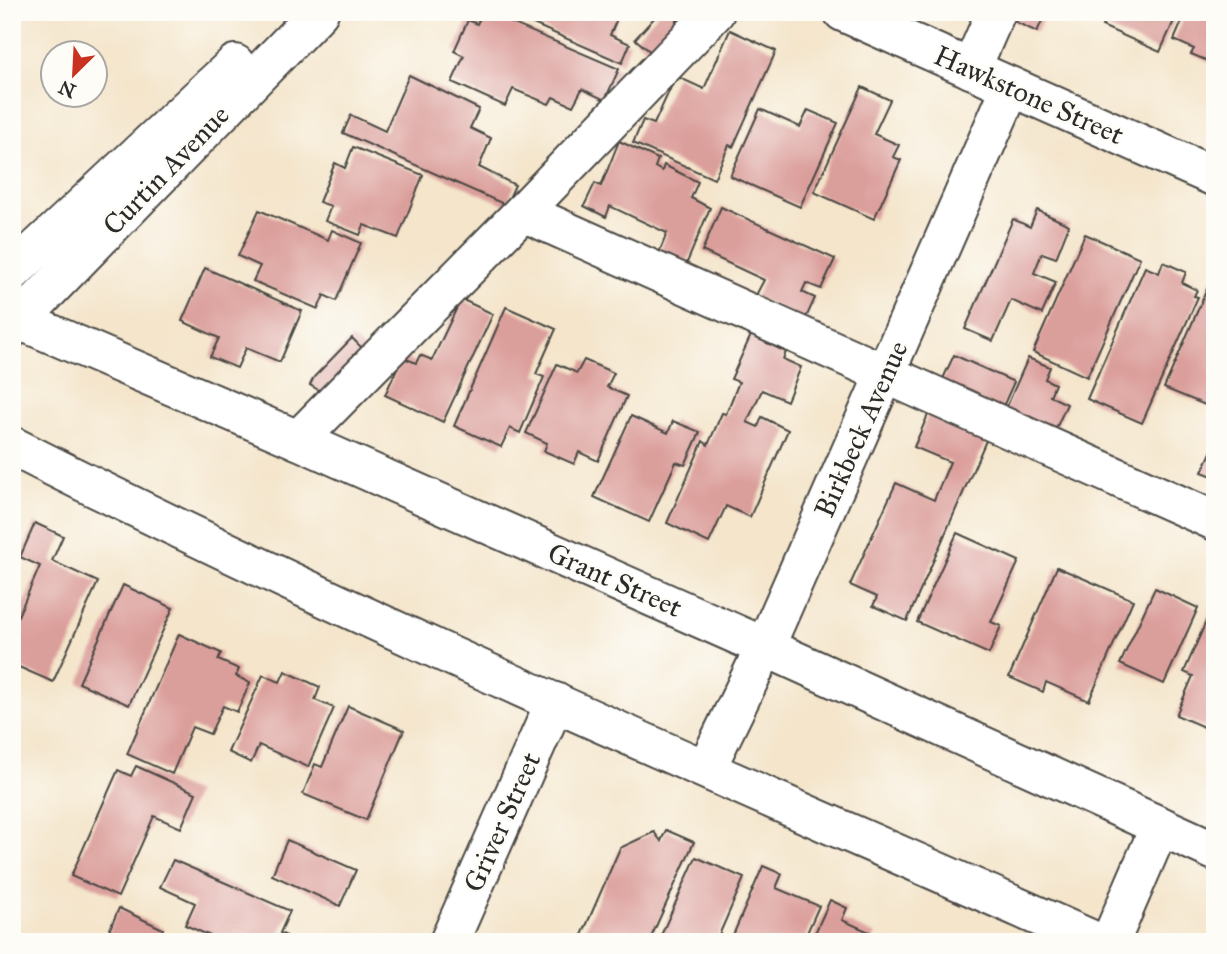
<svg xmlns="http://www.w3.org/2000/svg" width="1227" height="954" font-family="'IM FELL Great Primer',serif">
	<style>
		.building { fill: #db9f9b }
		.lines { fill: none; stroke-linecap: round; stroke-linejoin: round }
		.minor-casing { stroke: #494743; stroke-width: 42 }
		.major-casing { stroke: #494743; stroke-width: 42 }
		.minor { stroke: #fff; stroke-width: 38 }
		.major { stroke: #fff; stroke-width: 38 }
		.labels { text-anchor: middle; dominant-baseline: central; stroke-width: 5; stroke-linejoin: round; paint-order: stroke }
		.street-label { font-size: 28px; fill: #2b2b2b; stroke: #fdfcf7 }
	</style>
	<rect width="100%" height="100%" fill="#fdfcf7"/>
	<filter id="ink" filterUnits="userSpaceOnUse"><feTurbulence type="fractalNoise" baseFrequency=".0143" numOctaves="2"/><feDisplacementMap in="SourceGraphic" scale="14" xChannelSelector="R" yChannelSelector="G"/><feConvolveMatrix kernelMatrix="1 2 1 2 8 2 1 2 1" color-interpolation-filters="sRGB"/></filter>
	<filter id="wash" filterUnits="userSpaceOnUse"><feTurbulence type="fractalNoise" baseFrequency=".00686" numOctaves="4" result="noise"/><feDisplacementMap in="SourceGraphic" scale="28" xChannelSelector="R" yChannelSelector="G"/><feGaussianBlur stdDeviation="1.57" result="paint"/><feColorMatrix in="noise" values="0 0 0 0 0 0 0 0 0 0 0 0 0 0 0 0 0 1.4 0 .05"/><feComposite in="paint" operator="in"/></filter>
	<g filter="url(#wash)">
		<rect width="100%" height="100%" fill="#f4e5cb"/>
		<g id="blocks">
			<g class="building">
				<polygon points="483,12 486,12 619,69 605,100 582,89 573,106 553,97 549,104 513,89 505,106 452,82 464,56 454,51 468,20 477,24"/>
				<polygon points="506,12 620,12 610,35 630,44 622,63"/>
				<polygon points="657,12 681,12 673,29 652,53 635,39 656,16"/>
				<polygon points="1010,12 1046,12 1037,32 1007,18"/>
				<polygon points="1108,12 1178,12 1160,52 1102,26"/>
				<polygon points="1186,12 1215,12 1215,64 1191,54 1194,49 1174,40"/>
				<polygon points="730,30 776,51 733,147 729,145 714,179 633,143 643,120 654,124 676,76 704,89"/>
				<polygon points="409,75 479,109 470,128 491,138 479,167 515,185 506,205 343,133 351,115 385,131"/>
				<polygon points="862,87 890,100 874,134 899,145 893,157 901,160 874,219 814,192"/>
				<polygon points="760,109 800,127 808,110 838,123 800,207 730,176"/>
				<polygon points="619,141 658,159 655,167 662,171 664,165 698,182 691,198 710,208 686,265 659,253 667,233 610,206 606,217 584,206 595,183 601,186"/>
				<polygon points="353,147 423,175 398,238 364,225 360,235 325,221 331,206 319,202 335,163 345,168"/>
				<polygon points="721,207 835,259 821,289 806,283 802,292 815,298 805,320 755,297 764,280 702,251"/>
				<polygon points="259,210 328,240 332,230 361,243 336,301 324,295 318,309 253,281 260,266 238,256"/>
				<polygon points="1037,210 1069,225 1056,258 1042,253 1034,273 1056,282 1042,314 1011,300 993,341 965,329 1013,219 1030,227"/>
				<polygon points="1085,234 1140,258 1087,377 1033,352"/>
				<polygon points="1163,262 1186,272 1182,283 1197,290 1194,296 1198,297 1142,423 1087,399 1145,267 1159,273"/>
				<polygon points="205,268 302,311 280,362 246,348 237,368 210,357 219,338 182,321"/>
				<polygon points="1210,282 1215,284 1215,409 1164,388"/>
				<polygon points="461,299 493,314 443,422 385,395 402,357 416,363 420,355 432,360"/>
				<polygon points="506,307 556,329 536,374 544,377 520,433 510,428 501,447 454,426"/>
				<polygon points="751,335 786,352 783,359 801,367 787,401 762,390 747,422 758,427 762,417 788,430 750,517 726,506 709,543 667,523 703,441 708,445 722,413 726,414 739,382 731,379"/>
				<polygon points="352,338 369,355 329,396 310,385 314,377"/>
				<polygon points="954,355 1014,382 1001,411 940,385"/>
				<polygon points="1028,358 1050,367 1045,379 1055,384 1050,396 1067,404 1053,435 1004,413"/>
				<polygon points="584,360 614,373 607,387 627,396 598,461 579,452 574,464 544,451 547,443 526,433 557,364 577,373"/>
				<polygon points="930,410 988,436 907,621 873,606 877,597 850,585 896,483 934,500 950,462 914,447"/>
				<polygon points="631,416 668,433 673,421 700,432 685,465 676,462 649,522 594,497"/>
				<polygon points="1215,444 1215,477 1202,472"/>
				<polygon points="35,523 63,536 52,561 98,582 53,682 12,664 12,613 18,616 40,566 20,557"/>
				<polygon points="957,533 1019,561 991,622 1001,626 989,654 917,622"/>
				<polygon points="1057,567 1133,600 1089,701 1046,682 1043,692 1009,677"/>
				<polygon points="123,585 173,608 129,705 79,683"/>
				<polygon points="1155,588 1198,608 1164,684 1120,664"/>
				<polygon points="1215,601 1215,732 1176,715 1193,676 1184,672"/>
				<polygon points="179,634 221,653 218,660 239,669 236,676 250,683 237,712 223,706 210,734 192,727 172,774 127,754"/>
				<polygon points="285,671 320,687 315,700 334,708 308,767 259,745 251,763 228,752 263,675 280,682"/>
				<polygon points="348,706 404,730 366,820 303,794 315,764 322,767"/>
				<polygon points="136,766 196,793 181,828 154,816 118,897 71,876 118,770 131,776"/>
				<polygon points="666,830 694,842 649,942 579,942 620,848 654,832 661,841"/>
				<polygon points="287,840 356,870 340,906 272,875"/>
				<polygon points="696,857 744,878 716,942 658,942"/>
				<polygon points="173,860 290,911 280,933 299,942 224,942 185,925 195,903 160,887"/>
				<polygon points="763,866 782,874 776,888 819,906 803,942 730,942"/>
				<polygon points="830,900 847,908 842,920 876,935 872,942 811,942"/>
				<polygon points="119,908 163,929 157,942 104,942"/>
			</g>
		</g>
	</g>
	<g filter="url(#ink)">
		<use href="#blocks" fill-opacity="0" stroke="#494743" stroke-width="2"/>
		<g class="lines">
			<g class="minor-casing">
				<g id="minor">
					<polyline points="843,12 1215,177"/>
					<polyline points="971,69 996,12"/>
					<polyline points="523,212 1215,521"/>
					<polyline points="12,317 298,440 765,647 1215,851"/>
					<polyline points="298,440 523,212 715,12"/>
					<path d="M12 446C367 626 734 781 1097 942"/>
					<polyline points="706,769 765,647 1011,87"/>
					<polyline points="449,942 555,702"/>
					<polyline points="1110,942 1160,826"/>
				</g>
			</g>
			<g class="major-casing">
				<g id="major">
					<polyline points="12,272 235,64"/>
					<polyline points="12,328 319,12"/>
				</g>
			</g>
			<use href="#minor" class="minor"/>
			<use href="#major" class="major"/>
		</g>
	</g>
	<g class="labels">
		<g class="street-label">
			<text transform="translate(1029 95) rotate(24)">Hawkstone Street</text>
			<text transform="translate(166 170) rotate(-46)">Curtin Avenue</text>
			<text transform="translate(861 429) rotate(-66)">Birkbeck Avenue</text>
			<text transform="translate(615 580) rotate(24)">Grant Street</text>
			<text transform="translate(502 822) rotate(-66)">Griver Street</text>
		</g>
	</g>
	<rect width="1227" height="954" fill="none" stroke="#fdfcf7" stroke-width="42"/>
	<g transform="translate(74 74) rotate(204)"><circle r="33" fill="#fdfcf7" stroke="#a9a8a5" stroke-width="2"/>
	<path d="M0-5L12 26L0 18L-12 26Z" fill="#c8321e"/>
	<text y="-10" font-size="19" font-weight="bold" text-anchor="middle" fill="#2b2b2b">N</text>
	</g>
</svg>
